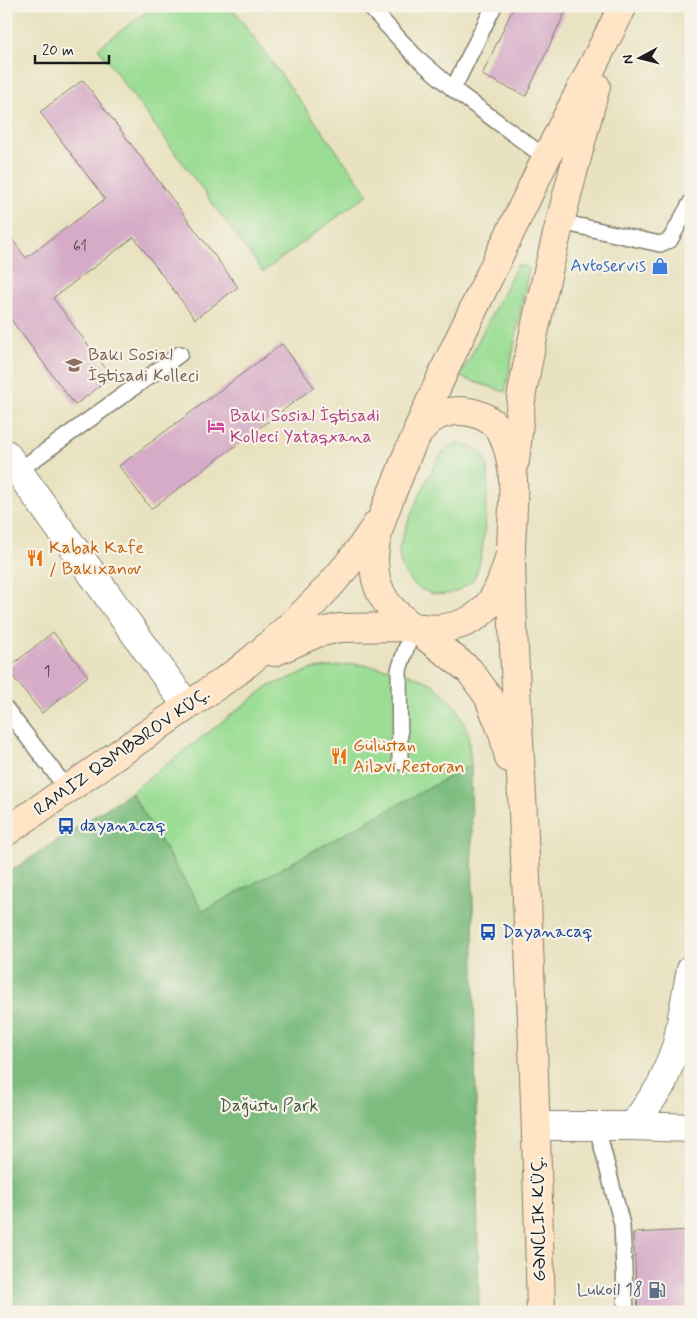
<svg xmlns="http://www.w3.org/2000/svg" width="697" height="1318" font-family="Mynerve,sans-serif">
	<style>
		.green { fill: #9bdd94; stroke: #5c7c58 }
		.forest { fill: #7cbc7e; stroke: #4c6c4d }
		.building { fill: #d6abc7 }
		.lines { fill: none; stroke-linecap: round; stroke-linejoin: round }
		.lane-casing { stroke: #827f6e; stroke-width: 18 }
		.street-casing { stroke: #827f6e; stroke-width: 30 }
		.secondary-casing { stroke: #827f6e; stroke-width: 30 }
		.lane { stroke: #fff; stroke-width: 15 }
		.street { stroke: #fff; stroke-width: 28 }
		.secondary { stroke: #ffe4c6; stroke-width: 28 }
		.labels { text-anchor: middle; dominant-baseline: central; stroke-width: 4.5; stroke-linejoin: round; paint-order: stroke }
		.number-label { font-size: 15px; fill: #4a4047 }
		.shop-label { font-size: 18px; fill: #366cbe; stroke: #f7f3e8; text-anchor: end }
		.education-label { font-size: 18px; fill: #785e54; stroke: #f7f3e8; text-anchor: start }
		.hotel-label { font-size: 18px; fill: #b23c85; stroke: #f7f3e8; text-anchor: start }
		.food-label { font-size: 18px; fill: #c56008; stroke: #f7f3e8; text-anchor: start }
		.street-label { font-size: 18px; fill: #1c1c1c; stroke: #f7f3e8 }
		.transit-label { font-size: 18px; fill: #164399; stroke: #f7f3e8; text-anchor: start }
		.park-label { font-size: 18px; fill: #425640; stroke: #f7f3e8 }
		.service-label { font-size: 18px; fill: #4e5e75; stroke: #f7f3e8; text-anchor: end }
	</style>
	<rect width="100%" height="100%" fill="#f7f3e8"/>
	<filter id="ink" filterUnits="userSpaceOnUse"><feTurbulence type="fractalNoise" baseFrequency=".02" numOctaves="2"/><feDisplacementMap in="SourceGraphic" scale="10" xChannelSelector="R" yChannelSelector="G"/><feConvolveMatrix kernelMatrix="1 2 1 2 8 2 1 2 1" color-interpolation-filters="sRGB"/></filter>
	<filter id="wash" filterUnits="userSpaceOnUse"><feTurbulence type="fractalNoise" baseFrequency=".0096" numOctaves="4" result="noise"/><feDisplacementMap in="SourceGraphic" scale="20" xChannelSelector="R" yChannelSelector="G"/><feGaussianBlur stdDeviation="1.12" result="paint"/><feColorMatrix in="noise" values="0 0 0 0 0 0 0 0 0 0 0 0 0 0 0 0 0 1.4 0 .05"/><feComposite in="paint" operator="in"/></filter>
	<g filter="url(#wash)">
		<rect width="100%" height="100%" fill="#e8e2c0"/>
		<g class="green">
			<polygon points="154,6 231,6 368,194 263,272 98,48"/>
			<polygon points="517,265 529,268 505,392 460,377"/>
			<path d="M460 444C465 445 473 447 477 450 492 459 488 482 487 496 484 519 485 558 474 578 472 582 467 585 463 587 436 607 399 584 399 551 400 535 428 476 437 461 440 455 444 451 449 446Z"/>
			<polygon points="355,664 399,670 433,684 457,708 468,733 471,765 203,911 131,792 267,687 313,669"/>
		</g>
		<polygon class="forest" points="471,765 479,1312 6,1312 6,874 131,792 203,911"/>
		<g id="blocks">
			<g class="building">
				<polygon points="514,6 568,6 526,96 482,75"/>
				<polygon points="83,80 238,287 195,319 134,237 53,298 112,377 75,405 6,313 6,231 26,258 105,199 40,112"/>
				<polygon points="282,344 314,387 151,509 119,466"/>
				<polygon points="53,632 88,676 42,713 7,669"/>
				<polygon points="691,1230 691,1312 638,1312 633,1233"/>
			</g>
		</g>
	</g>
	<g filter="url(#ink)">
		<use href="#blocks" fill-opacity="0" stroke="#827f6e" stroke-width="1"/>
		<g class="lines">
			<g class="lane-casing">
				<g id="lane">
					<polyline points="369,6 415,56 453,89 546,158"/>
					<polyline points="453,89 494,6"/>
					<polyline points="561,222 660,244 670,240 691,202"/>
					<polyline points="18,471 180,354"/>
					<polyline points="6,709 68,790"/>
					<polyline points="400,762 399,670 413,627"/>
					<polyline points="597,1127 622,1225 626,1312"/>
				</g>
			</g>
			<g class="street-casing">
				<g id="street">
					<polyline points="6,454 187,706"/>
					<polyline points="536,1126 633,1126 662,1084 677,1044 691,969"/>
					<polyline points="633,1126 691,1128"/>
				</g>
			</g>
			<g class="secondary-casing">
				<g id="secondary">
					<polyline points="418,429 449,360 546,158 623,6"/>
					<path d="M515 461C518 438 519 415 522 393 541 289 569 187 596 86"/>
					<path d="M511 551C500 590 490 622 444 628 434 630 423 628 413 627 404 620 393 612 387 603 360 566 381 519 396 483 405 463 410 440 426 424 447 403 489 408 503 436 519 470 512 512 511 548 511 574 512 601 513 627 516 697 521 767 524 837 532 995 537 1153 541 1312"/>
					<polyline points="274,652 317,633 339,628 413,627 469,670 488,696 503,733 509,758"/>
					<path d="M6 832 238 671C291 628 340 582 377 524"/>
				</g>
			</g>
			<use href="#lane" class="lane"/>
			<use href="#street" class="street"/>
			<use href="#secondary" class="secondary"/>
		</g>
	</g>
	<defs>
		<g id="shop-bare" transform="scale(1.35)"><path d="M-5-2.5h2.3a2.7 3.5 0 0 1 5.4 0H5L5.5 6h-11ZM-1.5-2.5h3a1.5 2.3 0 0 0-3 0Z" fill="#3f7fe0" stroke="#f7f3e8" stroke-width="2.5" paint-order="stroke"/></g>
		<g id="university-bare" transform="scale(1.35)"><path d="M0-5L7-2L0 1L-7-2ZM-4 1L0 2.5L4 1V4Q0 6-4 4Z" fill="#8d6e63" stroke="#f7f3e8" stroke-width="2.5" paint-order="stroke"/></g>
		<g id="hotel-bare" transform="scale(1.35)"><path d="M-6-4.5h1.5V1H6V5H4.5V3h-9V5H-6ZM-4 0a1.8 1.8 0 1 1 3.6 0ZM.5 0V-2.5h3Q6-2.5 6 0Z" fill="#d1479c" stroke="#f7f3e8" stroke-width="2.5" paint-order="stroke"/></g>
		<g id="restaurant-bare" transform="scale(1.35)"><path d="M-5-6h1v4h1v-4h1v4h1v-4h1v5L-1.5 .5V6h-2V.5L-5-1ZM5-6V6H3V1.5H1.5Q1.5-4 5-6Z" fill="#e8710a" stroke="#f7f3e8" stroke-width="2.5" paint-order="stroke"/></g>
		<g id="bus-bare" transform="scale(1.35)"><path d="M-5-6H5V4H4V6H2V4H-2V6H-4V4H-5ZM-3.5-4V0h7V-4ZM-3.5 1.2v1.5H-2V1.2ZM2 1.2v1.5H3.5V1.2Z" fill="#1a4fb4" stroke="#f7f3e8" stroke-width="2.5" paint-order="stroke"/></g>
		<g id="fuel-bare" transform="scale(1.35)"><path d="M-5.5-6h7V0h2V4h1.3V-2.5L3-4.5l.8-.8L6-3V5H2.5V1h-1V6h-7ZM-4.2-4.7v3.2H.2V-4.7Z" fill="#5c6f8a" stroke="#f7f3e8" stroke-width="2.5" paint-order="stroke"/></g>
	</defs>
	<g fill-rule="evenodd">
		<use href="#shop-bare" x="660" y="266"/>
		<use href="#university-bare" x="74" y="365"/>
		<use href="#hotel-bare" x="216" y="426"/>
		<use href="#restaurant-bare" x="35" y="558"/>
		<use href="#restaurant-bare" x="339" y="756"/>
		<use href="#bus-bare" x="66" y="826"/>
		<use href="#bus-bare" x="488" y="932"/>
		<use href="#fuel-bare" x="657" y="1290"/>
	</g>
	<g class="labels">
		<g class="number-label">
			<text x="80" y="247">61</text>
			<text x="47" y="672">1</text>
		</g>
		<g class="shop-label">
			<text x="646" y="266">Avtoservis</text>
		</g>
		<g class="education-label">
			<text x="88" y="355">Bakı Sosial<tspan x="88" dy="21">İqtisadi Kolleci</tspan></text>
		</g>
		<g class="hotel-label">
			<text x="230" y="416">Bakı Sosial İqtisadi<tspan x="230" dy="21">Kolleci Yataqxana</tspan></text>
		</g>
		<g class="food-label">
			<text x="49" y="548">Kabak Kafe<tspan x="49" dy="21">/ Bakıxanov</tspan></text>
			<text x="353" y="746">Gülüstan<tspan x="353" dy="21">Ailəvi Restoran</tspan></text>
		</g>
		<g class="street-label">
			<text transform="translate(122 752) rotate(-35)">RAMIZ QƏMBƏROV KÜÇ.</text>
			<text transform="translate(539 1219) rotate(-91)">GƏNCLIK KÜÇ.</text>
		</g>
		<g class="transit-label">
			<text x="80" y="826">dayanacaq</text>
			<text x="502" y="932">Dayanacaq</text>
		</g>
		<g class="park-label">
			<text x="269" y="1106">Dağüstu Park</text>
		</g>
		<g class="service-label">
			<text x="643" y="1290">Lukoil 18</text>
		</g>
	</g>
	<rect width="697" height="1318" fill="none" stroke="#f7f3e8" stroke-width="25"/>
	<g transform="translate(640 58) rotate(263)" stroke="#f7f3e8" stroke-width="4" paint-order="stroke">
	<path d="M0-4L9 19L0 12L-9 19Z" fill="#1c1c1c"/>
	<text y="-8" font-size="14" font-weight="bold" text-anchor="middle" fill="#1c1c1c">N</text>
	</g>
	<path d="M35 55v8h74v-8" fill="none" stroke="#1c1c1c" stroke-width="2.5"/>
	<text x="42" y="55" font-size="15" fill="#1c1c1c" stroke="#f7f3e8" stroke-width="4" paint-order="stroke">20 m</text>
</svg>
